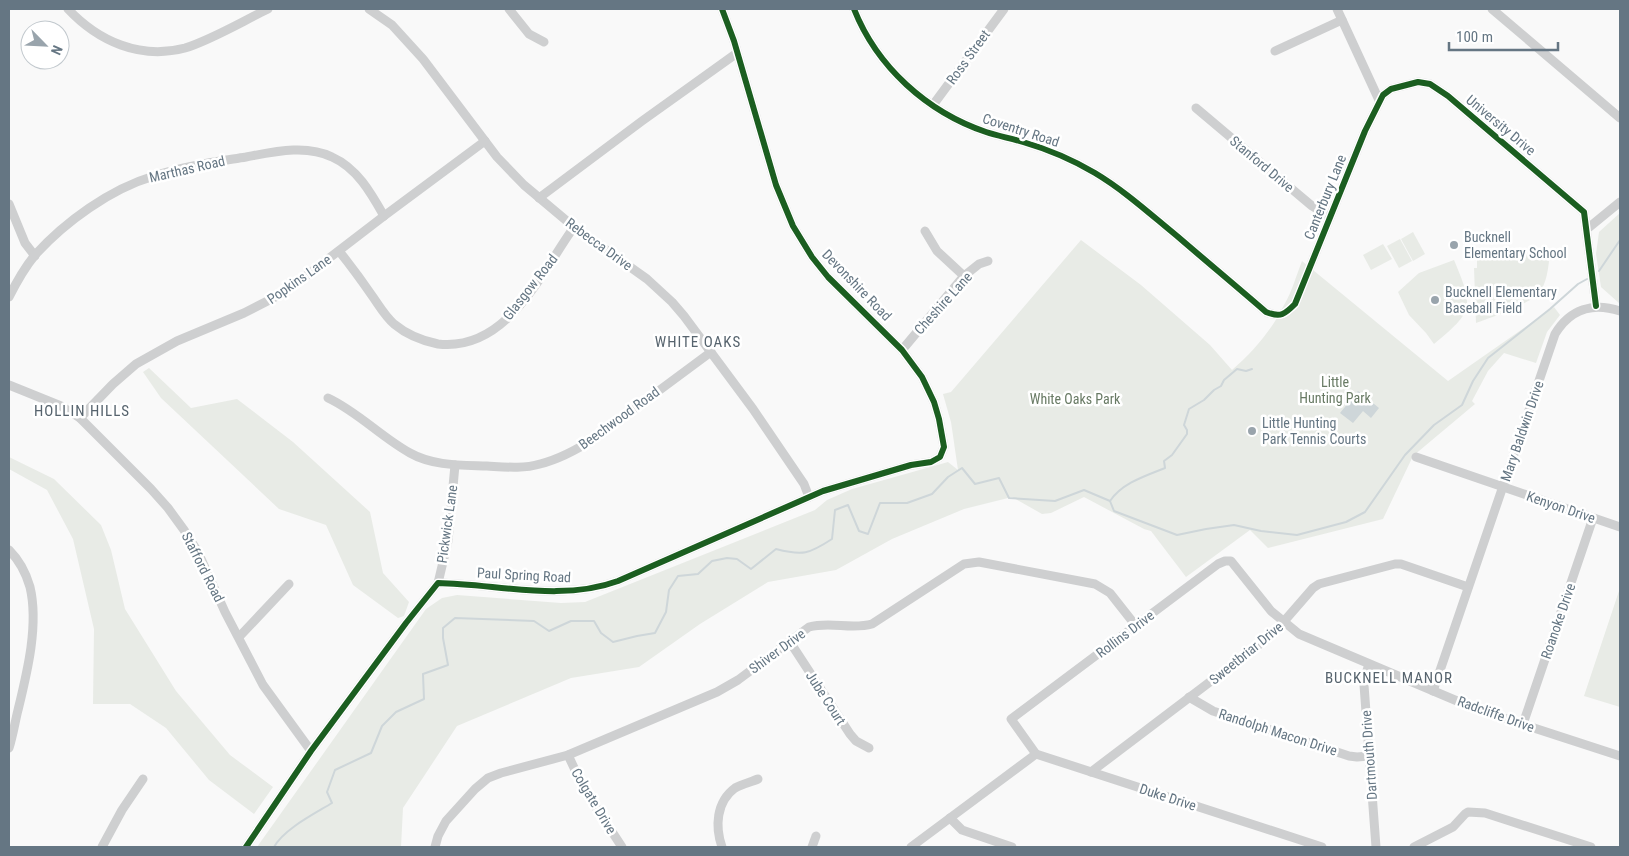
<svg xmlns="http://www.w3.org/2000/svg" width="1629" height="856" font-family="'Roboto Condensed',sans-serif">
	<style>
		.green { fill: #e8ebe6 }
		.water { fill: #ced6d9 }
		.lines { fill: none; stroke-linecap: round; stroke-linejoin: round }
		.stream { stroke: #ced6d9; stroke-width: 2 }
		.minor { stroke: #cecfd0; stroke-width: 9 }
		.cycleway-casing { stroke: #fff; stroke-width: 9 }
		.cycleway { stroke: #1b5e20; stroke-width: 6 }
		.poi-dot { fill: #99a4ac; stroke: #fff; stroke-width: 2 }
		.labels { text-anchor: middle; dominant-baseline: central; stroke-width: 5; stroke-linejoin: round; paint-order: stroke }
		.street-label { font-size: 14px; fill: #657683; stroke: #fff }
		.poi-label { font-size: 14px; fill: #657683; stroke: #fff; text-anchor: start }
		.park-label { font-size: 14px; fill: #687a64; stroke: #fff }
		.neighbourhood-label { font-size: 15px; letter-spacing: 1px; fill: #57646e; stroke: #fff }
	</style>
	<rect width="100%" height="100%" fill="#f9f9f9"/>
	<g class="green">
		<polygon points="1620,213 1620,298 1619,303 1601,287 1596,254 1599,232"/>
		<polygon points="1413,232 1425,254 1413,261 1401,239"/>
		<polygon points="1400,239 1412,261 1399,268 1387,246"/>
		<path d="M1081 240 1141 285 1210 345 1232 370C1253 352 1272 330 1284 305 1292 292 1296 276 1302 261L1448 381 1554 307 1560 315 1547 332 1536 363 1504 353 1488 371 1472 401 1475 404 1413 456 1383 519 1268 548 1250 530 1186 577 1151 531 1144 529 1084 497 1051 513 1042 514 1012 497 964 509 892 539 836 570 768 582 700 624 639 667 571 678 457 726 403 808 401 847H257L426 609 442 598 457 595 561 603 585 602 815 510 827 500 852 489 948 462 958 470 951 422 943 394 951 392Z"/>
		<polygon points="1383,244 1392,259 1371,270 1363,255"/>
		<path d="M1512 248 1549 261C1548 271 1546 283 1540 292 1532 303 1490 318 1476 323L1474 268H1477V254L1480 251Z"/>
		<path d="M1454 260C1474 308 1474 311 1434 344L1426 333 1409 315 1398 292 1419 273Z"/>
		<polygon points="149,368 191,408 237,399 293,442 370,512 383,573 409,602 404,616 398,618 353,585 326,525 279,509 161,398 143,372"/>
		<polygon points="9,457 54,479 101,525 111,550 125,609 176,691 230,755 273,787 254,814 209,780 166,728 130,704 93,704 94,629 73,539 47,490 9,469"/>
		<polygon points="1620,588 1620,707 1584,696"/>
	</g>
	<polygon class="water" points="1358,391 1379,408 1371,418 1363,411 1353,423 1340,413"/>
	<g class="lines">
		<g class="stream">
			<polyline points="1599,271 1620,240"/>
			<path d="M1110 501C1122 483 1145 476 1165 468L1164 461 1172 455 1187 434V430L1184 425 1189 409 1204 400 1214 390 1221 386 1224 380 1237 369 1246 371 1252 369"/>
			<path d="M274 847C284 829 314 814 332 803L327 792 335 770 371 753 382 726 396 712 424 699 423 674 448 665 443 638V628L455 618 534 621 549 631 571 621H594L601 633 613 642 637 636 655 633 666 612 669 590 678 576 698 574 712 561 727 558 737 559 751 569 776 549C803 556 809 554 832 539L835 510 848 505 859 531 868 534 880 503H907L932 494 948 477 962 468 975 484 999 478 1009 498 1055 501 1084 490 1110 501 1114 511 1177 535 1206 529 1234 525 1261 531 1297 535 1346 522 1365 512 1405 455 1434 425 1462 405 1473 381 1488 358 1550 309 1578 284 1587 279"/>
		</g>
		<g class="minor">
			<path d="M68 9C98 41 140 60 185 48 211 40 243 21 268 9"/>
			<polyline points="369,9 392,25 423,59 497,157 524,185 574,227 647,279 672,302 684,316 753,409 804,484 809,497"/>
			<polyline points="509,9 529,34 544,42"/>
			<path d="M854 9C877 67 927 112 986 132 998 136 1010 138 1023 142 1047 149 1073 160 1095 173 1125 191 1150 214 1177 236 1206 261 1236 286 1266 312 1281 318 1285 314 1295 304L1365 131 1383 95 1391 89 1418 82 1430 84 1448 96 1584 212 1596 306"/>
			<polyline points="1337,9 1379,100"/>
			<polyline points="1492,9 1620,118"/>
			<polyline points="1275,51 1342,20"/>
			<polyline points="933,105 1004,9"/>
			<polyline points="1196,108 1312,206 1330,217"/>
			<polyline points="539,198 642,121 737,53"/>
			<polyline points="9,204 25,243 35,256"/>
			<polyline points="1587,229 1620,202"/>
			<polyline points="925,231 937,251 964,276"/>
			<path d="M339 251C351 266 362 281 373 297 380 307 385 316 394 324 406 334 423 341 438 344 507 352 541 273 574 227"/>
			<path d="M9 297C16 283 25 267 35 255 65 222 110 189 154 176 184 166 215 162 246 157 273 152 306 144 332 157 357 168 371 193 384 216"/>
			<polyline points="902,350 964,276 979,264 988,261"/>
			<polyline points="9,385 61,406 80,418 151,489 168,508 184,530 198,552 225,612 263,685 311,751"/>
			<path d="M328 398C358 412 381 437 410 453 433 466 461 465 487 466 505 467 523 469 540 464 560 459 578 449 595 438L711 352"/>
			<polyline points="80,418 113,384 136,364 177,341 244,313 285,292 384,216 485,141"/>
			<polyline points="1416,457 1620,527"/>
			<path d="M9 550C19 560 26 573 30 587 39 625 27 673 18 710 15 722 13 735 9 748"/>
			<polyline points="438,583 448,541 455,465"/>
			<polyline points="239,637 289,584"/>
			<polyline points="790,642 850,734 856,741 869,748"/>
			<polyline points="1369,664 1365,677 1364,685 1376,847"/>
			<path d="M1433 691 1555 334C1570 309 1593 302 1620 311"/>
			<polyline points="1189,697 1213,711 1349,756 1357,757 1369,756"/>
			<polyline points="1523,724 1593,518"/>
			<polyline points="568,755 584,789 622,847"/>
			<polyline points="1091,772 1273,634 1313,588 1319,584 1395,564 1401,564 1468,587"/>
			<polyline points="950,818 962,830 1012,847"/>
			<polyline points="102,847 122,810 143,779"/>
			<path d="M246 847 311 751 406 623 438 583C497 584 561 602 618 581L823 491 911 465 931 462 940 457 944 447 939 419 934 402 922 377 902 350 828 277 812 257 793 226 776 185 734 41 722 9"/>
			<path d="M435 847 438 836 446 821 475 789 488 778 501 773 568 755 717 692 738 680 809 627C831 621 851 630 872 624L964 564 979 562 1095 584 1110 593 1136 626"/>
			<path d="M722 847C715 827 716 802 735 788 742 784 751 782 758 779"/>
			<polyline points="812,847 816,836"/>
			<polyline points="911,847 1036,754"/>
			<polyline points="1322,847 1036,754 1011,719 1218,564 1225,561 1231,561 1271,611 1299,634 1476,709 1620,756"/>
			<polyline points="1414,847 1453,827 1465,814 1468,812 1485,813 1591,847"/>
		</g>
		<g class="cycleway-casing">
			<g id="cycleway">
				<path d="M854 9C877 67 927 112 986 132 998 136 1010 138 1023 142 1047 149 1073 160 1095 173 1125 191 1150 214 1177 236 1206 261 1236 286 1266 312 1281 318 1285 314 1295 304L1365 131 1383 95 1391 89 1418 82 1430 84 1448 96 1584 212 1596 306"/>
				<path d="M246 847 311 751 406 623 438 583C497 584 561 602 618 581L823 491 911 465 931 462 940 457 944 447 939 419 934 402 922 377 902 350 828 277 812 257 793 226 776 185 734 41 722 9"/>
			</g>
		</g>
		<use href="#cycleway" class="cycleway"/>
	</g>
	<g class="poi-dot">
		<circle cx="1454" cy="245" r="5"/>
		<circle cx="1435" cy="300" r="5"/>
		<circle cx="1252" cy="431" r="5"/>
	</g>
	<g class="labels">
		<g class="street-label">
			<text transform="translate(968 57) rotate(-54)">Ross Street</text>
			<text transform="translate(1501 125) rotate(40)">University Drive</text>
			<text transform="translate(1021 130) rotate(18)">Coventry Road</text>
			<text transform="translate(1262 164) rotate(40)">Stanford Drive</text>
			<text transform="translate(187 169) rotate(-13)">Marthas Road</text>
			<text transform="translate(1325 197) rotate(-68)">Canterbury Lane</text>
			<text transform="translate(599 244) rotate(36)">Rebecca Drive</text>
			<text transform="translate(299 279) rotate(-35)">Popkins Lane</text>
			<text transform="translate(857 285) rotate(46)">Devonshire Road</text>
			<text transform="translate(530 287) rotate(-52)">Glasgow Road</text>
			<text transform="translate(943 303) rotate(-48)">Cheshire Lane</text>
			<text transform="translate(619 418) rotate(-36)">Beechwood Road</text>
			<text transform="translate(1522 431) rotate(-71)">Mary Baldwin Drive</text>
			<text transform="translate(1561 507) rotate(19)">Kenyon Drive</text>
			<text transform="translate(447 524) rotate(-82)">Pickwick Lane</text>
			<text transform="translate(203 567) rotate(63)">Stafford Road</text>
			<text transform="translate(524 575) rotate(3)">Paul Spring Road</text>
			<text transform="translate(1558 621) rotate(-71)">Roanoke Drive</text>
			<text transform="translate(1125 634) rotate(-37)">Rollins Drive</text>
			<text transform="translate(777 651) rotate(-36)">Shiver Drive</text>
			<text transform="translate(1246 653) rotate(-39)">Sweetbriar Drive</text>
			<text transform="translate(826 698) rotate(57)">Jube Court</text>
			<text transform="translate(1496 714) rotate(20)">Radcliffe Drive</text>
			<text transform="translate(1278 732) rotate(18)">Randolph Macon Drive</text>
			<text transform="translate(1369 755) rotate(-94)">Dartmouth Drive</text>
			<text transform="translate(1168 797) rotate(18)">Duke Drive</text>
			<text transform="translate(594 801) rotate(59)">Colgate Drive</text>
		</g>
		<g class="poi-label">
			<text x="1464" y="237">Bucknell<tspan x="1464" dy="16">Elementary School</tspan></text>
			<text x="1445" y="292">Bucknell Elementary<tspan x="1445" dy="16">Baseball Field</tspan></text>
			<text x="1262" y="423">Little Hunting<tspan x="1262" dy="16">Park Tennis Courts</tspan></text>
		</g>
		<g class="park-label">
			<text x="1335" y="382">Little<tspan x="1335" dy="16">Hunting Park</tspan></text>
			<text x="1075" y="399">White Oaks Park</text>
		</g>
		<g class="neighbourhood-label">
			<text x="698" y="342">WHITE OAKS</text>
			<text x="82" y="411">HOLLIN HILLS</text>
			<text x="1389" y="678">BUCKNELL MANOR</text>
		</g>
	</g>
	<rect width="1629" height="856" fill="none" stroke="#657683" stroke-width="20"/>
	<g transform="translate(45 45) rotate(114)"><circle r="24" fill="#ffffff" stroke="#c1c8cd"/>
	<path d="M0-4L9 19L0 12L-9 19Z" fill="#99a4ac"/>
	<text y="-8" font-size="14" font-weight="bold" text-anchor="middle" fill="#657683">N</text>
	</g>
	<path d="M1449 42v8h109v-8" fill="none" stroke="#657683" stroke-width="2.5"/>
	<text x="1456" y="42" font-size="15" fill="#657683" stroke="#ffffff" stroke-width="4" paint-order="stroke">100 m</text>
</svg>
